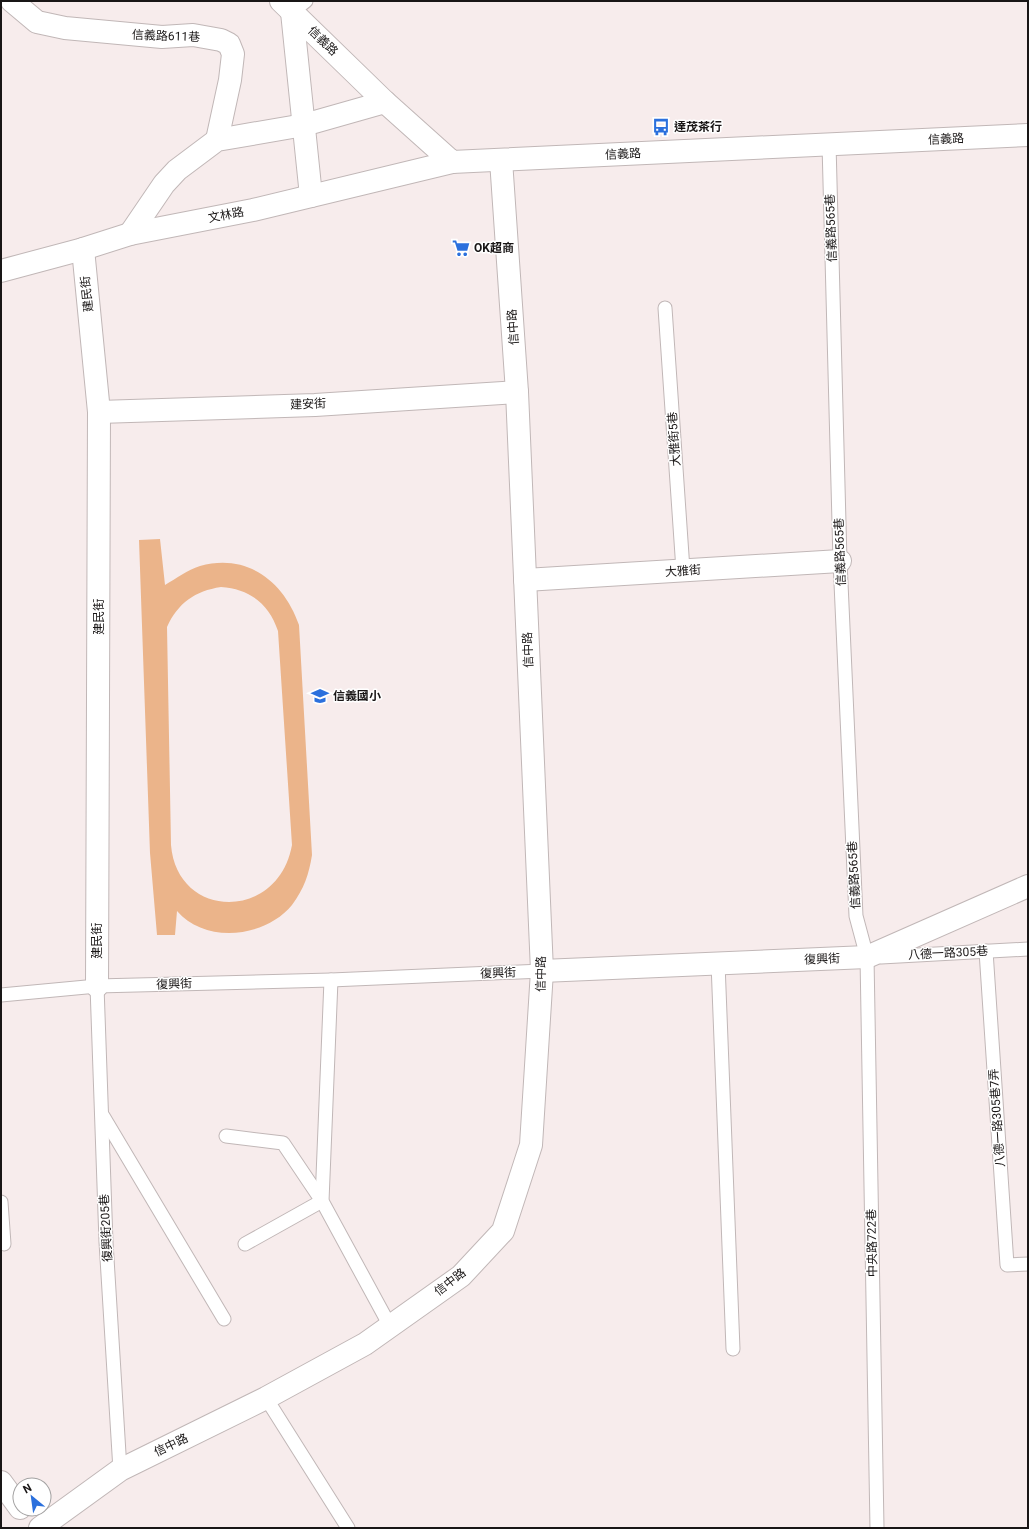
<svg xmlns="http://www.w3.org/2000/svg" width="1029" height="1529" font-family="Roboto,'Noto Sans TC',sans-serif">
	<style>
		.green { fill: #ebb48a; fill-rule: evenodd }
		.lines { fill: none; stroke-linecap: round; stroke-linejoin: round }
		.service-casing { stroke: #c1b7b7; stroke-width: 15 }
		.minor-casing { stroke: #c1b7b7; stroke-width: 24 }
		.tertiary-casing { stroke: #c1b7b7; stroke-width: 24 }
		.service { stroke: #fff; stroke-width: 13 }
		.minor { stroke: #fff; stroke-width: 22 }
		.tertiary { stroke: #fff; stroke-width: 22 }
		.labels { text-anchor: middle; dominant-baseline: central; stroke-width: 3; stroke-linejoin: round; paint-order: stroke }
		.street-label { font-size: 12px; fill: #191616; stroke: #fff }
		.poi-label { font-size: 12px; font-weight: bold; fill: #191616; stroke: #fff; text-anchor: start }
	</style>
	<rect width="100%" height="100%" fill="#f7ecec"/>
	<path class="green" d="M160 539 165 585C177 578 187 570 200 566 248 553 284 582 299 625L312 855C309 874 304 889 292 905 265 938 205 944 177 911L175 935H157L150 853 139 540ZM221 587C250 589 269 604 278 631L292 845C278 922 177 920 171 845L167 627C178 603 195 591 221 587Z"/>
	<g class="lines">
		<g class="service-casing">
			<g id="service">
				<polyline points="292,12 306,1"/>
				<polyline points="829,144 840,561 856,916 867,957 877,1528"/>
				<polyline points="665,308 683,570"/>
				<polyline points="986,951 1007,1265 1028,1264"/>
				<polyline points="881,957 1028,949"/>
				<polyline points="718,963 733,1349"/>
				<polyline points="331,980 322,1201 390,1326"/>
				<polyline points="97,986 106,1242 120,1470"/>
				<polyline points="1,995 97,986 331,980 542,971"/>
				<polyline points="103,1116 224,1319"/>
				<polyline points="226,1136 283,1143 322,1201 245,1244"/>
				<polyline points="1,1202 4,1244"/>
				<polyline points="266,1398 348,1528"/>
			</g>
		</g>
		<g class="minor-casing">
			<g id="minor">
				<polyline points="12,1 37,22 65,28 162,37 193,35 221,40 229,44 233,54 230,80 217,140"/>
				<polyline points="292,12 311,196"/>
				<polyline points="130,234 164,184 177,170 217,140 304,125 385,102"/>
				<polyline points="83,249 99,412 97,986"/>
				<polyline points="1,271 83,249 130,234 253,210 452,162"/>
				<polyline points="99,412 315,405 517,392"/>
				<polyline points="525,580 840,561"/>
				<polyline points="542,971 867,957 1028,886"/>
				<polyline points="1,1482 20,1508"/>
				<polyline points="40,1528 120,1470 266,1398 365,1344 461,1276 503,1231 531,1145 542,971 517,392 501,160"/>
			</g>
		</g>
		<g class="tertiary-casing">
			<polyline id="tertiary" points="281,1 385,102 452,162 1028,135"/>
		</g>
		<use href="#service" class="service"/>
		<use href="#minor" class="minor"/>
		<use href="#tertiary" class="tertiary"/>
	</g>
	<defs>
		<g id="bus-bare" transform="scale(1.38)"><path d="M-5-6H5V4H4V6H2V4H-2V6H-4V4H-5ZM-3.5-4V0h7V-4ZM-3.5 1.2v1.5H-2V1.2ZM2 1.2v1.5H3.5V1.2Z" fill="#2b70dd" stroke="#fff" stroke-width="2.5" paint-order="stroke"/></g>
		<g id="supermarket-bare" transform="scale(1.38)"><path d="M-6-5.5h2.5l.6 2H6L4.5 2H-2.5L-4.4-4H-6ZM-1.5 3.2a1.3 1.3 0 1 0 .1 0ZM3 3.2a1.3 1.3 0 1 0 .1 0Z" fill="#2b70dd" stroke="#fff" stroke-width="2.5" paint-order="stroke"/></g>
		<g id="school-bare" transform="scale(1.38)"><path d="M0-5L7-2L0 1L-7-2ZM-4 1L0 2.5L4 1V4Q0 6-4 4Z" fill="#2b70dd" stroke="#fff" stroke-width="2.5" paint-order="stroke"/></g>
	</defs>
	<g fill-rule="evenodd">
		<use href="#bus-bare" x="661" y="127"/>
		<use href="#supermarket-bare" x="461" y="248"/>
		<use href="#school-bare" x="320" y="696"/>
	</g>
	<g class="labels">
		<g class="street-label">
			<text transform="translate(166 36) rotate(2)">信義路611巷</text>
			<text transform="translate(323 41) rotate(44)">信義路</text>
			<text transform="translate(946 139) rotate(-3)">信義路</text>
			<text transform="translate(623 154) rotate(-3)">信義路</text>
			<text transform="translate(226 215) rotate(-11)">文林路</text>
			<text transform="translate(831 228) rotate(-92)">信義路565巷</text>
			<text transform="translate(87 294) rotate(-96)">建民街</text>
			<text transform="translate(513 327) rotate(-94)">信中路</text>
			<text transform="translate(308 404) rotate(-2)">建安街</text>
			<text transform="translate(674 439) rotate(-94)">大雅街5巷</text>
			<text transform="translate(840 552) rotate(-92)">信義路565巷</text>
			<text transform="translate(683 571) rotate(-4)">大雅街</text>
			<text transform="translate(99 617) rotate(-90)">建民街</text>
			<text transform="translate(528 650) rotate(-92)">信中路</text>
			<text transform="translate(854 875) rotate(-93)">信義路565巷</text>
			<text transform="translate(97 941) rotate(-90)">建民街</text>
			<text transform="translate(948 953) rotate(-3)">八德一路305巷</text>
			<text transform="translate(822 959) rotate(-2)">復興街</text>
			<text transform="translate(498 973) rotate(-2)">復興街</text>
			<text transform="translate(541 974) rotate(-89)">信中路</text>
			<text transform="translate(174 984) rotate(-2)">復興街</text>
			<text transform="translate(997 1118) rotate(-94)">八德一路305巷7弄</text>
			<text transform="translate(106 1228) rotate(-93)">復興街205巷</text>
			<text transform="translate(872 1243) rotate(-91)">中央路722巷</text>
			<text transform="translate(450 1282) rotate(-38)">信中路</text>
			<text transform="translate(171 1445) rotate(-26)">信中路</text>
		</g>
		<g class="poi-label">
			<text x="674" y="127">達茂茶行</text>
			<text x="474" y="248">OK超商</text>
			<text x="333" y="696">信義國小</text>
		</g>
	</g>
	<rect width="1029" height="1529" fill="none" stroke="#191616" stroke-width="4"/>
	<g transform="translate(32 1497) rotate(331)"><circle r="19" fill="#ffffff" stroke="#a3a2a2"/>
	<path d="M0-3L7 15L0 10L-7 15Z" fill="#2b70dd"/>
	<text y="-6" font-size="11" font-weight="bold" text-anchor="middle" fill="#191616">N</text>
	</g>
</svg>
